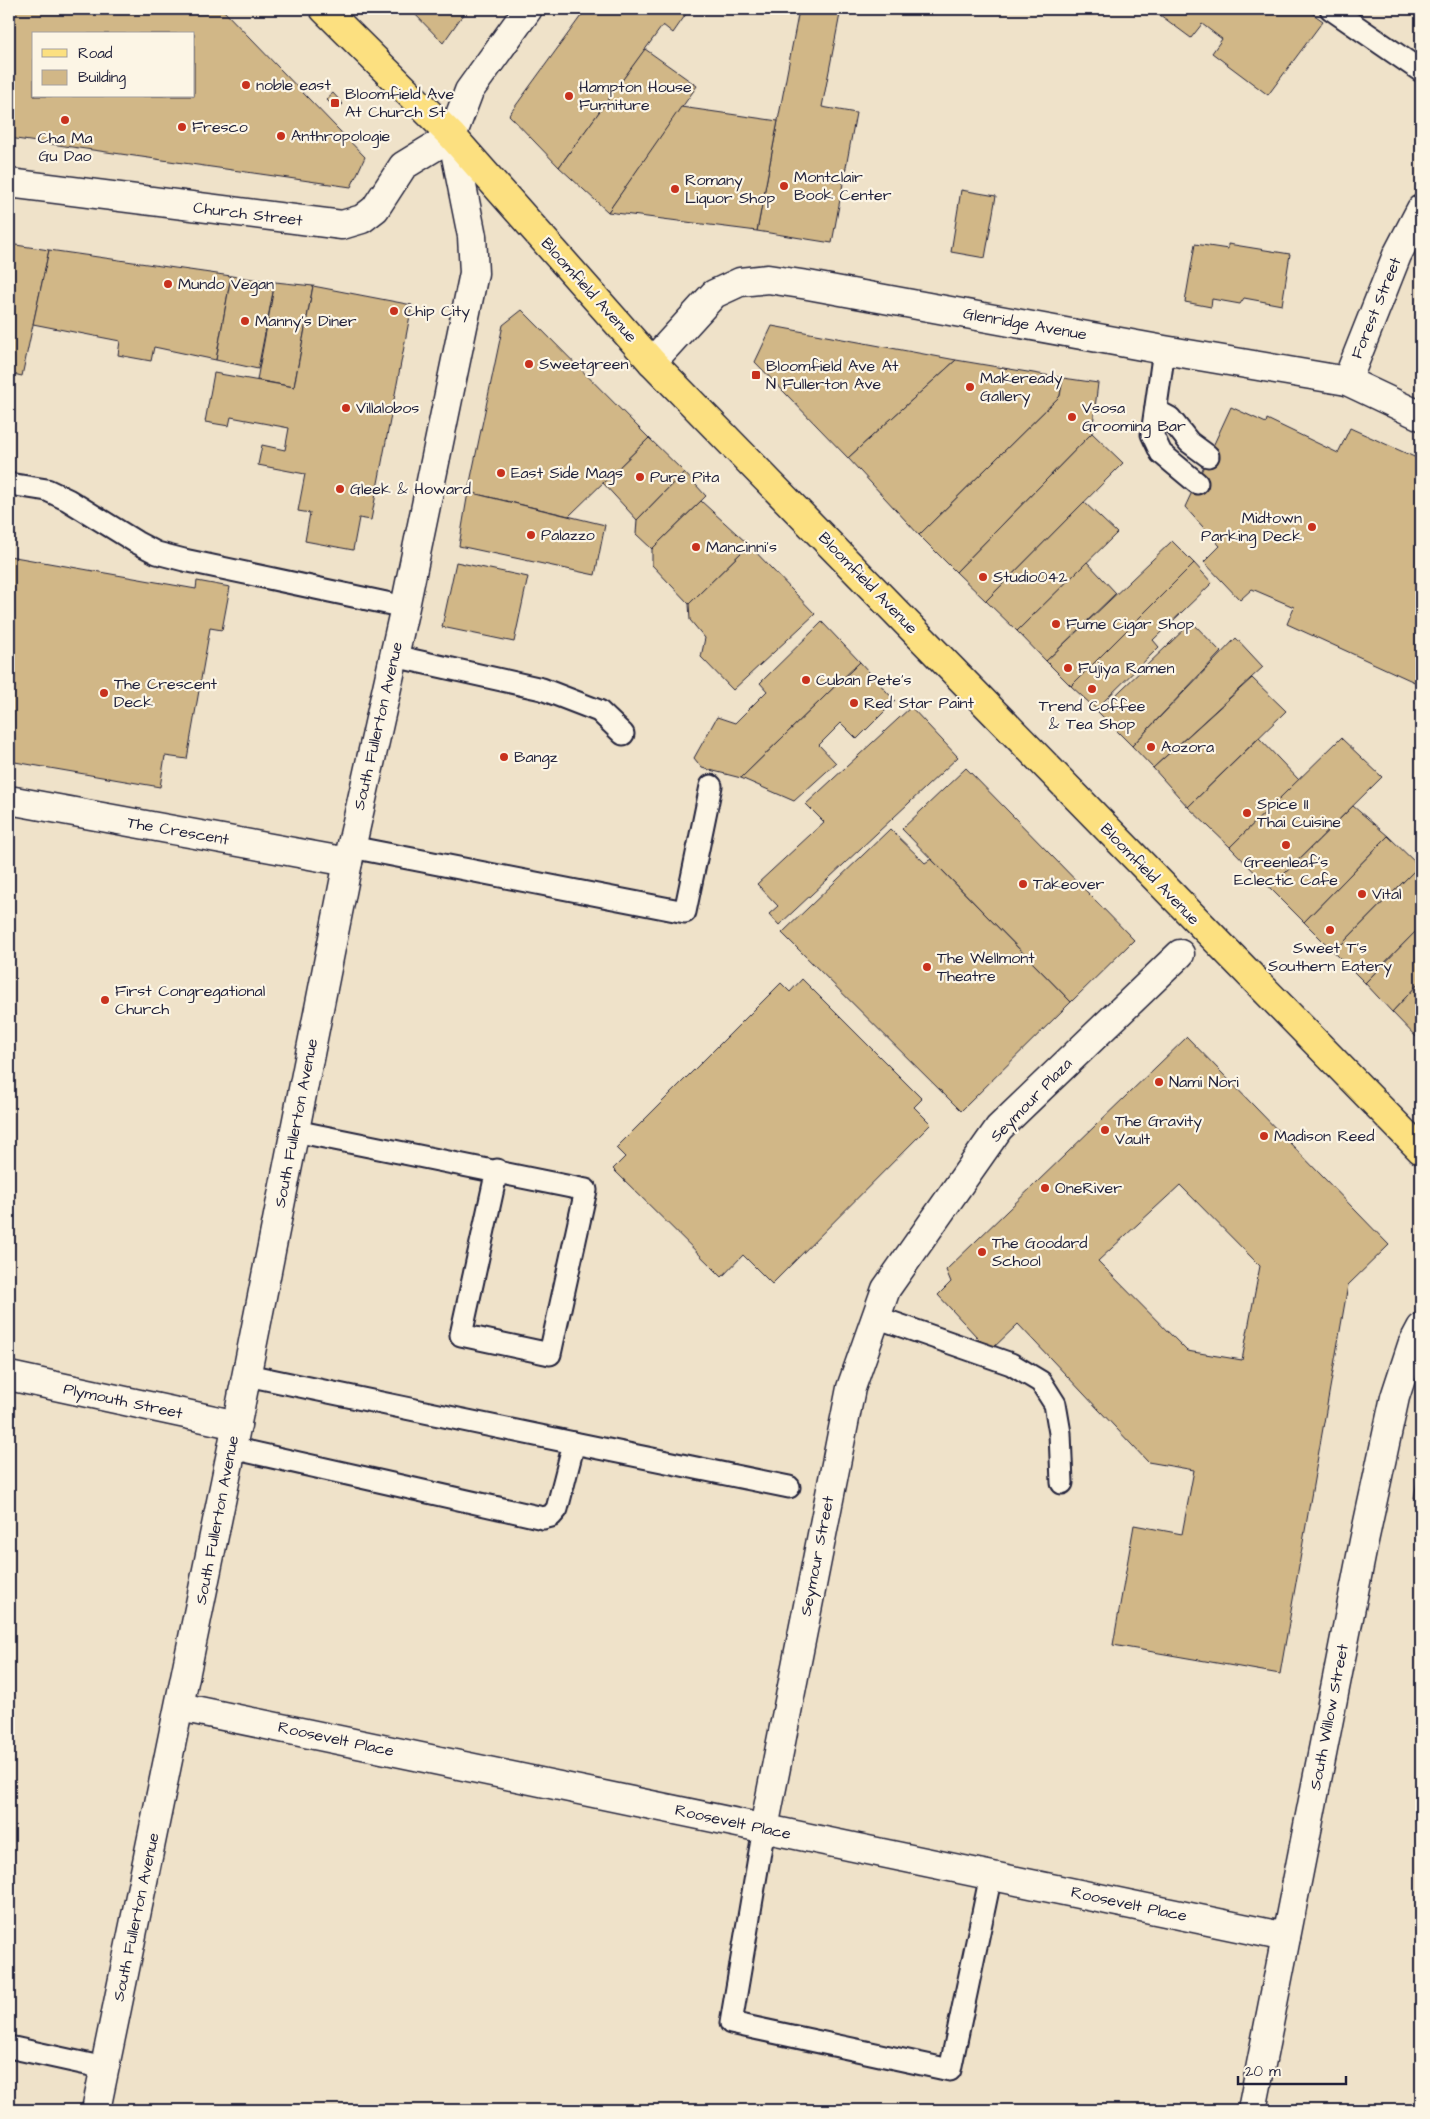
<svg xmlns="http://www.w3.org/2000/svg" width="1430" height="2119" font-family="'Architects Daughter',sans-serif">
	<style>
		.building { fill: #d1b787; stroke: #22223b; fill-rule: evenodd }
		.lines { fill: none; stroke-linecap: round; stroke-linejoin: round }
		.lane-casing { stroke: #22223b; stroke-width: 25 }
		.street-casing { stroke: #22223b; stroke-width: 31 }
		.secondary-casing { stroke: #22223b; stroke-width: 31 }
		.primary-casing { stroke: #22223b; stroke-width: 31 }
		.lane { stroke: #fcf5e5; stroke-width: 21 }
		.street { stroke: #fcf5e5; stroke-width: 28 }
		.secondary { stroke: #fcf5e5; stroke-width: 28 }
		.primary { stroke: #fce080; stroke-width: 28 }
		.poi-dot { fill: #c8321e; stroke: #fcf5e5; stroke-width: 2 }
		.labels { text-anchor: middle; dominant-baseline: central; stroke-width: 4.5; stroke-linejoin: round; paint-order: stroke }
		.poi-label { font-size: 16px; fill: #22223b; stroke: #fcf5e5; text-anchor: start }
		.street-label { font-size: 16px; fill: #22223b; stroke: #fcf5e5 }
	</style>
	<rect width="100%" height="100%" fill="#efe2c9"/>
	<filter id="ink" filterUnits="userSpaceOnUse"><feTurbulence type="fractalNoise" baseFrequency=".02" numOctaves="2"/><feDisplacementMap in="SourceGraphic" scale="10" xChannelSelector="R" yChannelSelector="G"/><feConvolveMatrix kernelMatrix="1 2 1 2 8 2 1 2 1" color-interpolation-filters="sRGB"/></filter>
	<g filter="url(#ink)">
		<g class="building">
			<path d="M9 9H222L365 157 351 187 9 138ZM34 34H194V96H34Z"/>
			<polygon points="410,9 467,9 443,43"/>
			<polygon points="586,9 686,9 689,10 673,33 663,25 559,167 509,115"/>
			<polygon points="812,9 841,9 822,107 856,113 832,243 757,231 799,10"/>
			<polygon points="1152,9 1306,9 1323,21 1268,95 1212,53 1222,39 1202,24 1191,38"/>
			<polygon points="645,49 697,86 608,212 559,167"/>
			<polygon points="333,93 343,104 337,110 326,99"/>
			<polygon points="681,107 778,121 757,231 608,212"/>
			<polygon points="961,190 996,196 985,258 951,252"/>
			<polygon points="9,244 49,250 22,376 9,373"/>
			<polygon points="1195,244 1228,249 1228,244 1290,254 1282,305 1244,298 1240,304 1212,299 1211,307 1185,302"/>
			<polygon points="49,250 231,276 216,360 154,347 151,361 118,355 120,341 33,324"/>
			<polygon points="231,276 275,282 258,369 216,360"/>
			<polygon points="275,282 313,286 294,387 257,380"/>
			<polygon points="313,286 412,305 371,520 359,518 353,550 305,541 310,513 298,511 305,474 258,465 262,445 285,450 289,428 231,417 229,426 205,422 214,373 294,387"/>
			<polygon points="522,310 649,438 569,516 468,492 503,325"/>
			<polygon points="772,326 956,360 848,458 755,362"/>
			<polygon points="956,360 1063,378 1060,396 919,535 848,458"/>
			<polygon points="1063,378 1098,383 1092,433 956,572 919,535 1060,396"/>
			<polygon points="1231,407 1266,423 1267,419 1338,453 1350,428 1421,460 1421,685 1287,624 1294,607 1252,589 1240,600 1204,562 1220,546 1185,507"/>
			<polygon points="1092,433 1123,463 986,601 956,572"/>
			<polygon points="649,438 684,472 637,520 603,483"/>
			<polygon points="684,472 706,496 652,549 636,534 637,520"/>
			<polygon points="468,492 605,525 595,575 459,546"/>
			<polygon points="701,501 749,545 689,604 652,565 652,549"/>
			<polygon points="1084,502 1117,533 1017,631 986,601"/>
			<polygon points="1172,541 1194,563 1071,686 1046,661"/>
			<polygon points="749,545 815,614 733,690 701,657 705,638 690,620 689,604"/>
			<polygon points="9,556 196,589 197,581 230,587 222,630 210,628 187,759 165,756 160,787 9,761"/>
			<polygon points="456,562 528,577 514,642 442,627"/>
			<polygon points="1087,562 1116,593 1046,661 1017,631"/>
			<polygon points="1194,563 1212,583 1153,640 1159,647 1096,709 1071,686"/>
			<polygon points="822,622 860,662 741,778 702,768 694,758 717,717 735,723 767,691 760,683"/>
			<polygon points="1192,622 1221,652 1132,746 1098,712"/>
			<polygon points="1236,638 1263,667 1153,768 1132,746"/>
			<polygon points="860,662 895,701 857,739 841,723 819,745 836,763 794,801 741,778"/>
			<polygon points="1252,678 1286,711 1188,807 1153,768"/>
			<polygon points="911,707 958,757 779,925 769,914 778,906 757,884 824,822 806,804"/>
			<polygon points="1259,738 1299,780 1230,847 1188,807"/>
			<polygon points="1341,738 1382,777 1270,888 1230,847"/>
			<polygon points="966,768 1134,940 1071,1002 902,829"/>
			<polygon points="1353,806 1388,836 1304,922 1270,888"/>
			<polygon points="890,829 925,863 931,859 1071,1002 961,1111 782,933"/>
			<polygon points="1388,836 1419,866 1334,952 1304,922"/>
			<polygon points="1419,866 1421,868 1421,926 1365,983 1334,952"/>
			<polygon points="1421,926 1421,981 1392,1012 1365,983"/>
			<polygon points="802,979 922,1099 914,1107 931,1124 772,1284 743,1255 722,1277 613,1169 625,1157 616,1148 781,983 790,992"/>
			<polygon points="1421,981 1421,1038 1419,1040 1392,1012"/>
			<path d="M1187 1037 1389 1245 1348 1285 1280 1674 1113 1645 1134 1525 1182 1534 1194 1470 1148 1462 1018 1324 990 1351 938 1295 951 1282 946 1270ZM1180 1185 1260 1266 1242 1360 1187 1351 1098 1261Z"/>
			<polygon points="1421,1459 1421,1499 1414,1498"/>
		</g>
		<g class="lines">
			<g class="lane-casing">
				<g id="lane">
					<polyline points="1331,9 1421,71"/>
					<polyline points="1164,350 1152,434 1161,453 1197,483"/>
					<polyline points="1157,411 1170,418 1189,442 1208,456"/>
					<polyline points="9,484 47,490 68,500 136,542 157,553 184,560 405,607"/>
					<polyline points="394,656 542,689 599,711 623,734"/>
					<polyline points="351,847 685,912 711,786"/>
					<polyline points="295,1131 586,1190 550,1354 461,1335 497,1170"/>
					<polyline points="876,1317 1011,1364 1041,1382 1055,1404 1060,1433 1062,1483"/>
					<polyline points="574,1443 789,1487"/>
					<polyline points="232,1448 543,1518 551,1516 557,1509 574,1443 247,1375"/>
					<polyline points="764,1828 731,2023 950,2070 991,1875"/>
					<polyline points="9,2047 105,2068"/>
				</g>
			</g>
			<g class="street-casing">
				<g id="street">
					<polyline points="452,136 469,91 528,9"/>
					<polyline points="9,183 342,225 362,219 375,209 403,166 452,136"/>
					<polyline points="1347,381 1397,255 1421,209"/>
					<polyline points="9,800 348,862"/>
					<polyline points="9,1376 237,1425"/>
					<polyline points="180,1707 1286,1937"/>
					<polyline points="764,1828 851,1388 886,1289 999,1128 1180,954"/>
					<polyline points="96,2110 232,1448 348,862 405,607 474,273 472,236 452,136"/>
					<polyline points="1252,2110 1364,1541 1395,1397 1412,1345 1421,1328"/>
				</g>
			</g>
			<g class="secondary-casing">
				<polyline id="secondary" points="652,362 714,294 740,282 768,279 808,285 1164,350 1347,381 1421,416"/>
			</g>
			<g class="primary-casing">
				<polyline id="primary" points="324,9 452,136 652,362 1421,1150"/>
			</g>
			<use href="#lane" class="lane"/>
			<use href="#street" class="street"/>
			<use href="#secondary" class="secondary"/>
			<use href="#primary" class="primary"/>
		</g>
	</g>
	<g class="poi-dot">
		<circle cx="246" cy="85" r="5"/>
		<circle cx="569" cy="96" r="5"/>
		<rect x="330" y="98" width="10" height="10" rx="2.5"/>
		<circle cx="65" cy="120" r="5"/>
		<circle cx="182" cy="127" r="5"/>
		<circle cx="281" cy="136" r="5"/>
		<circle cx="784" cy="186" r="5"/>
		<circle cx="675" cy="189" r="5"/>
		<circle cx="168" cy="284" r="5"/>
		<circle cx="394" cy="311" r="5"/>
		<circle cx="245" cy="321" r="5"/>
		<circle cx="529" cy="364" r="5"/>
		<rect x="751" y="370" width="10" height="10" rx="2.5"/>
		<circle cx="970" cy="387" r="5"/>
		<circle cx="346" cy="408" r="5"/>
		<circle cx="1072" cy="417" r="5"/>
		<circle cx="501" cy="473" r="5"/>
		<circle cx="640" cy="477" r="5"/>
		<circle cx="340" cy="489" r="5"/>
		<circle cx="1312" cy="527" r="5"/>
		<circle cx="531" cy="535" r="5"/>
		<circle cx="696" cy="547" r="5"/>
		<circle cx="983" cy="577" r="5"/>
		<circle cx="1056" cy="624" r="5"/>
		<circle cx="1068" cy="668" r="5"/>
		<circle cx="806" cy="680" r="5"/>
		<circle cx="1092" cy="689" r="5"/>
		<circle cx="104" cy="693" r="5"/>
		<circle cx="854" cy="703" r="5"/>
		<circle cx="1151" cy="747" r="5"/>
		<circle cx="504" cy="757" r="5"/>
		<circle cx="1247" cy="813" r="5"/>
		<circle cx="1286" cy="845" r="5"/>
		<circle cx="1023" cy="884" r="5"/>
		<circle cx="1362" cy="894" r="5"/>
		<circle cx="1330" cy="930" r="5"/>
		<circle cx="927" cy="967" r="5"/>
		<circle cx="105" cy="1000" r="5"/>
		<circle cx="1159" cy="1082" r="5"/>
		<circle cx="1105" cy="1130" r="5"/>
		<circle cx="1264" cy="1136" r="5"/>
		<circle cx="1045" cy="1188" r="5"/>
		<circle cx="982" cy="1252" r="5"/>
	</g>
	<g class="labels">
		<g class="poi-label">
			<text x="256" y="85">noble east</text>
			<text x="579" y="87">Hampton House<tspan x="579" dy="18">Furniture</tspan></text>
			<text x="345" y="94">Bloomfield Ave<tspan x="345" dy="18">At Church St</tspan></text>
			<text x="192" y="127">Fresco</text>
			<text x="291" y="136">Anthropologie</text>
			<text x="65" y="138" text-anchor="middle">Cha Ma<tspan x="65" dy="18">Gu Dao</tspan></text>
			<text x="794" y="177">Montclair<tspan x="794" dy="18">Book Center</tspan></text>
			<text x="685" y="180">Romany<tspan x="685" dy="18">Liquor Shop</tspan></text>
			<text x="178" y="284">Mundo Vegan</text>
			<text x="404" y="311">Chip City</text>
			<text x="255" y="321">Manny's Diner</text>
			<text x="539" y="364">Sweetgreen</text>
			<text x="766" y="366">Bloomfield Ave At<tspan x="766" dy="18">N Fullerton Ave</tspan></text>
			<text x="980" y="378">Makeready<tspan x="980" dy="18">Gallery</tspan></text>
			<text x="356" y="408">Villalobos</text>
			<text x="1082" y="408">Vsosa<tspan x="1082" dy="18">Grooming Bar</tspan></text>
			<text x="511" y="473">East Side Mags</text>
			<text x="650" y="477">Pure Pita</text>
			<text x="350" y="489">Gleek &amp; Howard</text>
			<text x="1302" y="518" text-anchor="end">Midtown<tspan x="1302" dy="18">Parking Deck</tspan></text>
			<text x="541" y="535">Palazzo</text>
			<text x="706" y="547">Mancinni's</text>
			<text x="993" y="577">Studio042</text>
			<text x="1066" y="624">Fume Cigar Shop</text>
			<text x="1078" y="668">Fujiya Ramen</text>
			<text x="816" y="680">Cuban Pete's</text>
			<text x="114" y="684">The Crescent<tspan x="114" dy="18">Deck</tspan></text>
			<text x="864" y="703">Red Star Paint</text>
			<text x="1092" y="706" text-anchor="middle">Trend Coffee<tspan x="1092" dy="18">&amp; Tea Shop</tspan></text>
			<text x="1161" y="747">Aozora</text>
			<text x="514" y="757">Bangz</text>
			<text x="1257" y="804">Spice II<tspan x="1257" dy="18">Thai Cuisine</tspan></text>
			<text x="1286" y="862" text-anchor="middle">Greenleaf's<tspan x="1286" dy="18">Eclectic Cafe</tspan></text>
			<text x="1033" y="884">Takeover</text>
			<text x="1372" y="894">Vital</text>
			<text x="1330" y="948" text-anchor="middle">Sweet T’s<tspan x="1330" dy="18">Southern Eatery</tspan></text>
			<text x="937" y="958">The Wellmont<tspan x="937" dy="18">Theatre</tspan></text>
			<text x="115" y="991">First Congregational<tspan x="115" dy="18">Church</tspan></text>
			<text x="1169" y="1082">Nami Nori</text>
			<text x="1115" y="1121">The Gravity<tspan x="1115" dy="18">Vault</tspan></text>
			<text x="1274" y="1136">Madison Reed</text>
			<text x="1055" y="1188">OneRiver</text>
			<text x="992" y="1243">The Goodard<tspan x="992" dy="18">School</tspan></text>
		</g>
		<g class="street-label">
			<text transform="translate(248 214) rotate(7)">Church Street</text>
			<text transform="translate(589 290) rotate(48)">Bloomfield Avenue</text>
			<text transform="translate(1376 308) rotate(-68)">Forest Street</text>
			<text transform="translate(1025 324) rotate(10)">Glenridge Avenue</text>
			<text transform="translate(868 583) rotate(46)">Bloomfield Avenue</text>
			<text transform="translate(378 726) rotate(-77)">South Fullerton Avenue</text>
			<text transform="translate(178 831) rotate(10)">The Crescent</text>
			<text transform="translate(1150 874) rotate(46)">Bloomfield Avenue</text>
			<text transform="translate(1031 1100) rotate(-46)">Seymour Plaza</text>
			<text transform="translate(296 1123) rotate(-79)">South Fullerton Avenue</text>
			<text transform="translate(123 1401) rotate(12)">Plymouth Street</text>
			<text transform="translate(217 1520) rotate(-79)">South Fullerton Avenue</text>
			<text transform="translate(817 1556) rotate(-79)">Seymour Street</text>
			<text transform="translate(1329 1717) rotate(-79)">South Willow Street</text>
			<text transform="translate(336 1739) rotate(12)">Roosevelt Place</text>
			<text transform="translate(733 1822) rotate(12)">Roosevelt Place</text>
			<text transform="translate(1129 1904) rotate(12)">Roosevelt Place</text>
			<text transform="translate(136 1917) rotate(-78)">South Fullerton Avenue</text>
		</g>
	</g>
	<rect width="1430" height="2119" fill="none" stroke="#fcf5e5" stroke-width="30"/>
	<rect x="15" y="15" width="1400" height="2089" fill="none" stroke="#22223b" stroke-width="2" filter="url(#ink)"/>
	<rect x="32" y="32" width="162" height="65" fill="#fcf5e5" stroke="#a5a1a1"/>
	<rect x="42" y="49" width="25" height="8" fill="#fce080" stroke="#a5a1a1"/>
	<text x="78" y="58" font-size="15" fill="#22223b">Road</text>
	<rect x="42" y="70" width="25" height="15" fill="#d1b787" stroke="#a5a1a1"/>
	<text x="78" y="82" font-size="15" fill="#22223b">Building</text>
	<path d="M1238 2076v8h108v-8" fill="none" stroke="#22223b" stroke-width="2.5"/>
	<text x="1245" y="2076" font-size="15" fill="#22223b" stroke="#fcf5e5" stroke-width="4" paint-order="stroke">20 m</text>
</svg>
